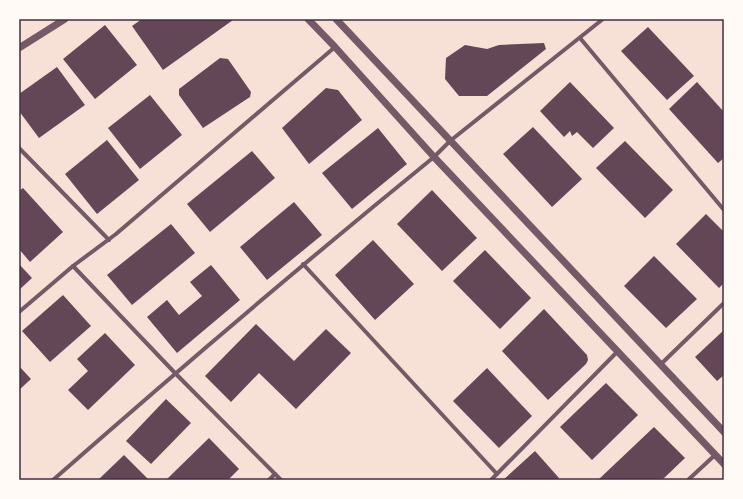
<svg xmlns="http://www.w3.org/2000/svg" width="743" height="499" font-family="Lato,sans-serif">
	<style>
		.building { fill: #644757 }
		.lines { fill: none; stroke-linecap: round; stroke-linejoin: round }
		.minor { stroke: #755966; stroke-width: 4 }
		.tertiary { stroke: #755966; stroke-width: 7 }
		.neatline { fill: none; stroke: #4a2c40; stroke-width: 1.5 }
	</style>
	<rect width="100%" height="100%" fill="#f7e1d7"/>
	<g class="building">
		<polygon points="142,19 224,19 233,20 163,70 132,26"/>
		<polygon points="105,25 137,65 95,99 63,59"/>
		<polygon points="648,27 694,76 667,100 621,51"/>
		<polygon points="544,43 546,49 487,96 459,96 445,79 446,58 465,45 487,49 499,45"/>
		<polygon points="220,58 228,59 251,92 250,97 203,128 179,95 179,89"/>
		<polygon points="57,67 85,105 39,138 19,111 19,94"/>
		<polygon points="570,82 614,128 593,148 577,132 572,136 570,131 564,137 540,111"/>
		<polygon points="697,82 724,112 724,158 718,163 669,109"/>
		<polygon points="326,88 338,90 362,120 309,164 282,128"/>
		<polygon points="150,95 182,135 140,169 108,128"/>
		<polygon points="533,127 582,179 552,207 503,154"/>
		<polygon points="378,128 407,164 352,209 322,173"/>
		<polygon points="107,140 139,180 97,214 65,174"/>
		<polygon points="625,141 673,190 645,218 596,168"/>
		<polygon points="252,151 275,178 210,232 187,204"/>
		<polygon points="23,188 63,232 30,262 19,249 19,191"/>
		<polygon points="432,190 477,238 442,271 397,224"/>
		<polygon points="294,202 322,235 267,280 240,247"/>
		<polygon points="706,214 724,232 724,283 719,288 676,244"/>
		<polygon points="171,224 195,253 132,305 107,275"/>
		<polygon points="373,240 414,284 375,320 335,275"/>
		<polygon points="485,250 531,298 500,329 453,281"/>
		<polygon points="654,256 697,299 666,328 624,286"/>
		<polygon points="19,264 32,278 19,290"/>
		<polygon points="211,265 240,300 177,353 147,317 167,300 179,315 202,296 190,282"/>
		<polygon points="63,295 91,326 50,362 22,331"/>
		<polygon points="544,309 587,355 588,360 586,364 548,400 502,351"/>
		<polygon points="256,324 294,361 326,329 351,353 296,409 259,373 231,402 205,376"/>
		<polygon points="724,330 724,375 717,381 695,357"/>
		<polygon points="105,333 135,365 88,410 68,390 88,371 77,359"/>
		<polygon points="19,366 31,379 19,390"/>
		<polygon points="487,368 532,416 499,448 453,401"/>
		<polygon points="606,383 638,415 592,460 560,427"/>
		<polygon points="166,399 191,423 151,464 126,441"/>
		<polygon points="654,427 685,458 662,480 598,480"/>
		<polygon points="209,438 239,469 228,480 166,480"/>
		<polygon points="535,451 559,478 557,480 503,480"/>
		<polygon points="124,455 149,480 98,480"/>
	</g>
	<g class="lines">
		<g class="minor">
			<polyline points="580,38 724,210"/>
			<polyline points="19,148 109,240"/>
			<polyline points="303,264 497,474"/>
			<polyline points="73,266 175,373 281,480"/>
			<polyline points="19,312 73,266 116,234 335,47"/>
			<polyline points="661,364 724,303"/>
			<path d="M53 480C178 370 305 262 434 157L450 141 603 19"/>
			<polyline points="269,480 275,474"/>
			<polyline points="491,480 617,352"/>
			<polyline points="688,480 715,455"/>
		</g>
		<g class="tertiary">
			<polyline points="308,19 335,47 434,157 724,464"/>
			<polyline points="336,19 724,432"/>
			<polyline points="19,48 65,19"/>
		</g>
	</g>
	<rect width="743" height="499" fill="none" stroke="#fffaf5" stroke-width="40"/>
	<rect x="20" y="20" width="703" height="459" class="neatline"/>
</svg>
